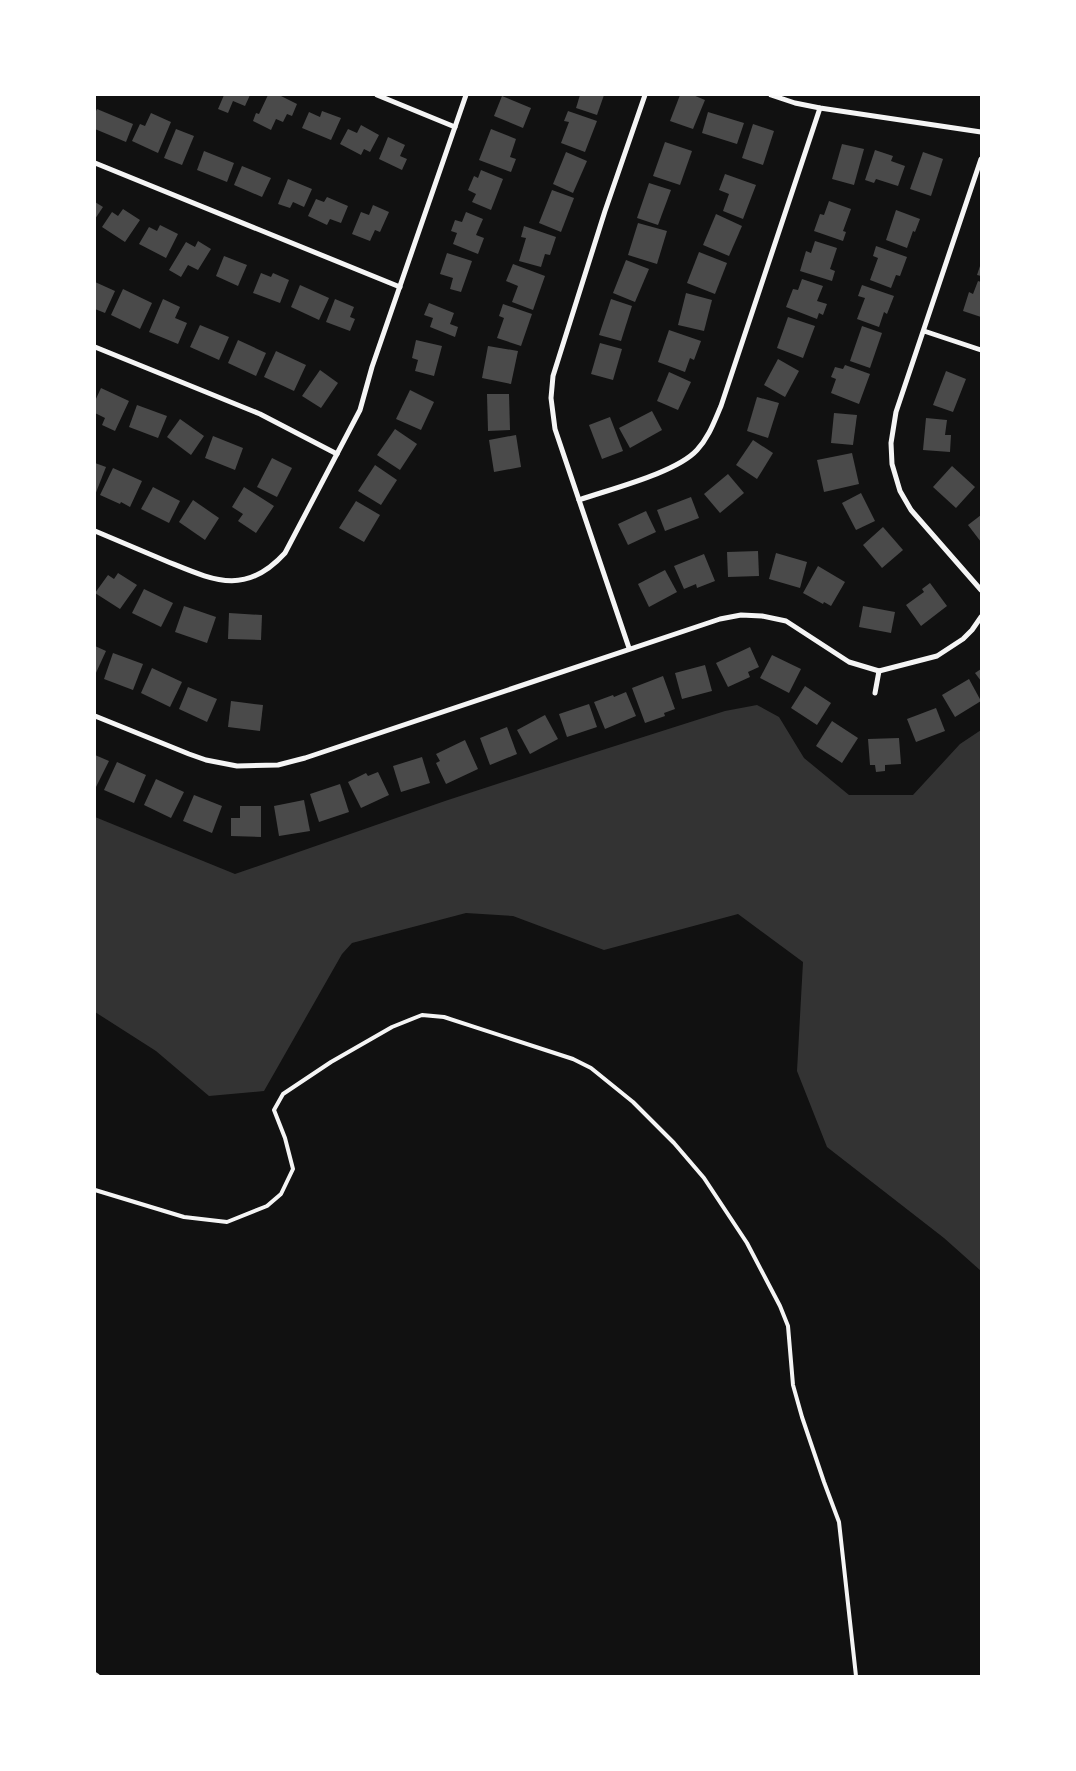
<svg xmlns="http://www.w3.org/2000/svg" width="1076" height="1771" font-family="Roboto,sans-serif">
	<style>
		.water { fill: #333 }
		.building { fill: #4a4a4a }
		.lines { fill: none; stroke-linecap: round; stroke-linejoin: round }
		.service { stroke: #f5f5f5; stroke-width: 4 }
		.minor { stroke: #f5f5f5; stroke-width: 5 }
	</style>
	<rect width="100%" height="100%" fill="#111"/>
	<polygon class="water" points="757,705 779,717 804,758 849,795 913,795 960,744 981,730 981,1271 944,1238 827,1147 797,1071 803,962 738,914 604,950 513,916 466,913 352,943 342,954 264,1091 209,1096 156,1051 95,1012 95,817 235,874 445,801 571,760 725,711"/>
	<g class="building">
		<polygon points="224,95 250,95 245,106 233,101 228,113 218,109"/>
		<polygon points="268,95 279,95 297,104 292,116 287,114 283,122 276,119 271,130 253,121 256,113 259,114"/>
		<polygon points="580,95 604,95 597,115 576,108"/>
		<polygon points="680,95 693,95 705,100 693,129 670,121"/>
		<polygon points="502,96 531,108 523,128 494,116"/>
		<polygon points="97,109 133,124 126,142 95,129 95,113"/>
		<polygon points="322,111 341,118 331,140 302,128 309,112 320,117"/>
		<polygon points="568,111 597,121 585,152 561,143 569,122 564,121"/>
		<polygon points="708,112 744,123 737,144 702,133"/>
		<polygon points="151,113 171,122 158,153 132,141 140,124 145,126"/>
		<polygon points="753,124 774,131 763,165 742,158"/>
		<polygon points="361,125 379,135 370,152 364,149 361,155 340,144 348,129 357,133"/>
		<polygon points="176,129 194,136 182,165 164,158"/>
		<polygon points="491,129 516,139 510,157 516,159 511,172 479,160"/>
		<polygon points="388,137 405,145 400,156 407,159 402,170 379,159"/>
		<polygon points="665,142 692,151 680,185 653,176"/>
		<polygon points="842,144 864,149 854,185 832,179"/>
		<polygon points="875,150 893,156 891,161 905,166 898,186 876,179 874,183 865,180"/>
		<polygon points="204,151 234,163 227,182 197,170"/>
		<polygon points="566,152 587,161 573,193 553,184"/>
		<polygon points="923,152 943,159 931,196 910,189"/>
		<polygon points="242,166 271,178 262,197 234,185"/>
		<polygon points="481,170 503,179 491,210 472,202 476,194 468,190 474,176 478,178"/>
		<polygon points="725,174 756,185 743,219 723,211 729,194 719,190"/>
		<polygon points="288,179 312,189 304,207 293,202 290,208 278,204"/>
		<polygon points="649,183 671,190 658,225 637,218"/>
		<polygon points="552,190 574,198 561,232 539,223"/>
		<polygon points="327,197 348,206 341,223 330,219 327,225 308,216 316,199 324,202"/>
		<polygon points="829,201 851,209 843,231 846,232 843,241 814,231 820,214 824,215"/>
		<polygon points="95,202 103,207 95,219"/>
		<polygon points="373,205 389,212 380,232 375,230 370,241 352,234 361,212 369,215"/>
		<polygon points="123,209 140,220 125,242 102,227 112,212 118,216"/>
		<polygon points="896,210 920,219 915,232 913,231 907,248 886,240"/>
		<polygon points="466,212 483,219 476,235 484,238 478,254 453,244 457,233 451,231 455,220 462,222"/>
		<polygon points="716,214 742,226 729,256 703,245"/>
		<polygon points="638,223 667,231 657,264 628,255"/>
		<polygon points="160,225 178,234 166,258 139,244 149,227 157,231"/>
		<polygon points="524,226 556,237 550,255 545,254 541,267 519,261 526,238 521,237"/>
		<polygon points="198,241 211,249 198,270 188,265 181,277 169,270 186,242 195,247"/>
		<polygon points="815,241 837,248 830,269 835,271 832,281 800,271 806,251 811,253"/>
		<polygon points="876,246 907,257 900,276 896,275 891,288 870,280 878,258 873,256"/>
		<polygon points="699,252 727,263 715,294 687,283"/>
		<polygon points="447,253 472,261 461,292 450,289 453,278 440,274"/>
		<polygon points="224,256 247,265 238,286 216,276"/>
		<polygon points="626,260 649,269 635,302 613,293"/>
		<polygon points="981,263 981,276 977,275"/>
		<polygon points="513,264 545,276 533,310 512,302 518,286 506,281"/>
		<polygon points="261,273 271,277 273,273 289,280 280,303 253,293"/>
		<polygon points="802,279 823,286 817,301 827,304 823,315 819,313 817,319 786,307 793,289 798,290"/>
		<polygon points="978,281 981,282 981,317 963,311 969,292 973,294"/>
		<polygon points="95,282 115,291 105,313 95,309"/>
		<polygon points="300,285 329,298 319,320 291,307"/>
		<polygon points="862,285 894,296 887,314 884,312 879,327 857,319 865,298 858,296"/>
		<polygon points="123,289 152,303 140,329 111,315"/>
		<polygon points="686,293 712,300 704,331 678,325"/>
		<polygon points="163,299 180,307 175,318 187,323 178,344 149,332"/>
		<polygon points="335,299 354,307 350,317 355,319 350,331 326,322"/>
		<polygon points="611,299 632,306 621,341 599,335"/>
		<polygon points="429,303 454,313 450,324 458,327 455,337 430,327 433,318 424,315"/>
		<polygon points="503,304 532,314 521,346 497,338 504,318 499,316"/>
		<polygon points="788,317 815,326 803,358 777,348"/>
		<polygon points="200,325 229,337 219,360 190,347"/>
		<polygon points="862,326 882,333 870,368 850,361"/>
		<polygon points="669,330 701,341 694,360 690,358 685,372 658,362"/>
		<polygon points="238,340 266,353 256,376 228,363"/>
		<polygon points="416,340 442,346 434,376 415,371 418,360 412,358"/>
		<polygon points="600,343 622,349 613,380 591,374"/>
		<polygon points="488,346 518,351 511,384 482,378"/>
		<polygon points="276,351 306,365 294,391 264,377"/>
		<polygon points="778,359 799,371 785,397 764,385"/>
		<polygon points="845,365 870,374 859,404 831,393 836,379 831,377 835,367 843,369"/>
		<polygon points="320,370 338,383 321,408 302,396"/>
		<polygon points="946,371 966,379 953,412 933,405"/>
		<polygon points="669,372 691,382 678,410 657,401"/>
		<polygon points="101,388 129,401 115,431 102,425 105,418 95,413 95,401"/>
		<polygon points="410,390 434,402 421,430 396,419"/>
		<polygon points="487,394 509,394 510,430 488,431"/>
		<polygon points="757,397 779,403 768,438 747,431"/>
		<polygon points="137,405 167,416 158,438 129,427"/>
		<polygon points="652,411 662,430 630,448 619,428"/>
		<polygon points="834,413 857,415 853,445 831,443"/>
		<polygon points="610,417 623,451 602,459 589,425"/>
		<polygon points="926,418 947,420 945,435 951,435 950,452 923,450"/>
		<polygon points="180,419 204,436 191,455 167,437"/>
		<polygon points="395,429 417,444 400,470 377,455"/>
		<polygon points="516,435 521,467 494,472 489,440"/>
		<polygon points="213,436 243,448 235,470 205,458"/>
		<polygon points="753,440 773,453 757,479 736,465"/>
		<polygon points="852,453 859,484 824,492 817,460"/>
		<polygon points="272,458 292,468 277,497 257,487"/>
		<polygon points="95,463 106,467 95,495"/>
		<polygon points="375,465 397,480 381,505 358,491"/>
		<polygon points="952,466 975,487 956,508 933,487"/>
		<polygon points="113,468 142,481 130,507 121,502 120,504 100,495"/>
		<polygon points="728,474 744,493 720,513 704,494"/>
		<polygon points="153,487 180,501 169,523 141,509"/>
		<polygon points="244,487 274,506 256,533 238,521 243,514 232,507"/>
		<polygon points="861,493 875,521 856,530 842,503"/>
		<polygon points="691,497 699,518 665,531 657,510"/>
		<polygon points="193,500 219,518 205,540 179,522"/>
		<polygon points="356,501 380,515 364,542 339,528"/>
		<polygon points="646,511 656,532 628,545 618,524"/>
		<polygon points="981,515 981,542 968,525"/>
		<polygon points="883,527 903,550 882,568 863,545"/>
		<polygon points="758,551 759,576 728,577 727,552"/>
		<polygon points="776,553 807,562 800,588 769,579"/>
		<polygon points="704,554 715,581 697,588 696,584 684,589 674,566"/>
		<polygon points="818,566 845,582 831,606 824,602 823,604 803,593"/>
		<polygon points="665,570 677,592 649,607 638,584"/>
		<polygon points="118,573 137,585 120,609 95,593 108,575 114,579"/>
		<polygon points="930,583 947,606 921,626 906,605 924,592 922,589"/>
		<polygon points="144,589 173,603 161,627 132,613"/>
		<polygon points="184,606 216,617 207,643 175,632"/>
		<polygon points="863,606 895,612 891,633 859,627"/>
		<polygon points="229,613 262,615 261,640 228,639"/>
		<polygon points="95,646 106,651 95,675"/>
		<polygon points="750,647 759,667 748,672 750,677 728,687 716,663"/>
		<polygon points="113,653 143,664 133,690 104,679"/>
		<polygon points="772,655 801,669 789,693 760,678"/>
		<polygon points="705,665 712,691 682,699 675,673"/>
		<polygon points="152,668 182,682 170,707 141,693"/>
		<polygon points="981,669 981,681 975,673"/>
		<polygon points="663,676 675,709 664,713 665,716 645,723 632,688"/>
		<polygon points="969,679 981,701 955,717 942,695"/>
		<polygon points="805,686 831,703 817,725 791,708"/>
		<polygon points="188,687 217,699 207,722 179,709"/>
		<polygon points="626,692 636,716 605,729 594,702 613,695 614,697"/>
		<polygon points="231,701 263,705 260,731 228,727"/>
		<polygon points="589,704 597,727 567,737 559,714"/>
		<polygon points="936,708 945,731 916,742 907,719"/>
		<polygon points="545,715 558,739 530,754 517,730"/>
		<polygon points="832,721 858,738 842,763 816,746"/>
		<polygon points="507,727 517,754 490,765 480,738"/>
		<polygon points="899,738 901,764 885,765 885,771 876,772 875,765 870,765 868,739"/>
		<polygon points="465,740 478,769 446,784 436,763 440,761 436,754"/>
		<polygon points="95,755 109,761 95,789"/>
		<polygon points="422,757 430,783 401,792 393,766"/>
		<polygon points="117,762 146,775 134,803 104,790"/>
		<polygon points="378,772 389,795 361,808 348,782 366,773 368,776"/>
		<polygon points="156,779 184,792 171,818 144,805"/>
		<polygon points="340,784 349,812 319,822 310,794"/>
		<polygon points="194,795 222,806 212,833 183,821"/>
		<polygon points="304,800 310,831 279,836 274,806"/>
		<polygon points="240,806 261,806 261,837 231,836 231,818 240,818"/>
	</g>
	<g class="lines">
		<g class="service">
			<polyline points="95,1190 184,1217 227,1222 267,1206 281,1194 293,1169 285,1138 274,1110 283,1094 331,1062 392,1027 422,1015 444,1017 573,1059 591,1068 633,1102 674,1143 704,1178 747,1243 780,1306 788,1326 793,1385 802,1417 824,1482 839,1522 856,1676"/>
			<polyline points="95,1674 98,1676"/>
		</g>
		<g class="minor">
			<polyline points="377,95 455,127"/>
			<polyline points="771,95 795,103 820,108 981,132"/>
			<polyline points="981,159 896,412 891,443 892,464 900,491 911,510 981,590"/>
			<polyline points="95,163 400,287"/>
			<polyline points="924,331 981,350"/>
			<polyline points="95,347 260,414 337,454"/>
			<path d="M579 500C610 489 676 473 697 450 709 437 714 422 721 406L820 108"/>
			<path d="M95 531C119 541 142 551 166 561 213 580 245 597 285 553L360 410 372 367 466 95"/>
			<polyline points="629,648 555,429 551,398 553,376 605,211 645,95"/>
			<polyline points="875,693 879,671"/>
			<polyline points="95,716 189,754 206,760 237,766 278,765 305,758 720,619 741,615 762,616 786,621 849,662 879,671 937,656 963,639 972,630 981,617"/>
		</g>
	</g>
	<rect width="1076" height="1771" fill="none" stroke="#ffffff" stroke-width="192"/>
</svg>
